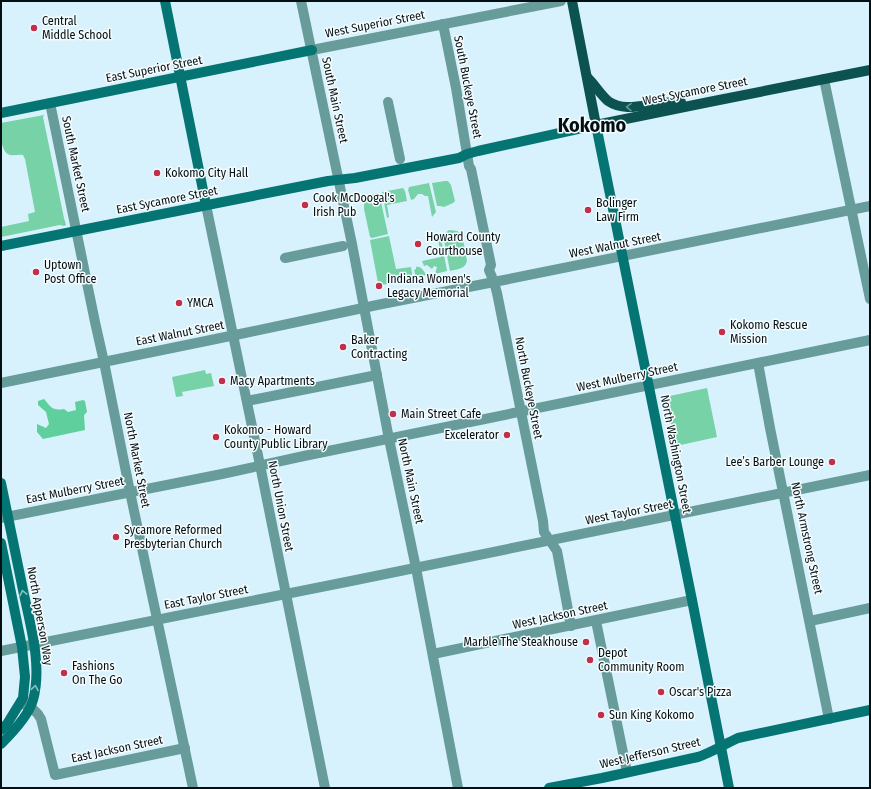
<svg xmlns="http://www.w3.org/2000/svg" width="871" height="789" font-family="'Fira Sans Condensed',sans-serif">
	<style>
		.green { fill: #77d2a7 }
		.forest { fill: #5fcf9d }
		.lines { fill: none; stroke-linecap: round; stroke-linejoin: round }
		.street { stroke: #679c9a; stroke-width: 10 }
		.secondary { stroke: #057573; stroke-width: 10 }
		.primary { stroke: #0b5251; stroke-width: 10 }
		.oneway { stroke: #699696 }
		.oneway2 { stroke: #89bfbf }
		.poi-dot { fill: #c0304a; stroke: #f5fcfe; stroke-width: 1.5 }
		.labels { text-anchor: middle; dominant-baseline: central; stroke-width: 3; stroke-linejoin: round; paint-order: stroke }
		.poi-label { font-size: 12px; fill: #040f13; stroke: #f5fcfe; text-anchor: start }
		.street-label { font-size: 12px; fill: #040f13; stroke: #f5fcfe }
		.town-label { font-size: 20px; font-weight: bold; fill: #040f13; stroke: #f5fcfe }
	</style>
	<rect width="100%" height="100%" fill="#d7f2fd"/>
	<g class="green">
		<path d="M44 115 43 117 64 218 66 225 64 226 60 225 1 237V227L29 221 28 214 35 212 25 159 23 155C19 154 14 156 10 155 0 152 1 133 1 123Z"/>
		<polygon points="445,181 448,181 451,185 455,201 453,203 444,207 440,206 437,206 432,183"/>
		<polygon points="429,183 436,212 432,217 428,196 425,196 422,194 418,194 414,199 411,200 408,190 409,187"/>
		<polygon points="403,188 405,191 407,201 387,205 389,217 387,218 382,192"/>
		<polygon points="379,193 388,234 372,238 370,237 364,209 364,200 368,195"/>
		<path d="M449 230 457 231 462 234 467 261C465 269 458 269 450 271L443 235Z"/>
		<polygon points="389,236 396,269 411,267 413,279 382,285 380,283 378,283 370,240"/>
		<polygon points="441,238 447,271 435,274 437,267 434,266 432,269 427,265 424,266 422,261 441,257 438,239"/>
		<path d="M416 267C421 266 424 271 426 275L416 278 414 270 416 269Z"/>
		<polygon points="205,370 206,374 211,373 214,386 182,392 183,396 176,397 172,377"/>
		<polygon points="707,388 717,437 676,446 665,397"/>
	</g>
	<path class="forest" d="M44 399C51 407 52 411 64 409L68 412 76 410 75 402 83 400 85 401 87 412 84 415 85 430 43 439 37 432V424L46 428 49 424 46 412 38 405V401Z"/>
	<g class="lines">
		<g class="street">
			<polyline points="301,1 352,244 389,439 416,568 458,788"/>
			<polyline points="443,24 456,88 469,166 471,169 491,265 489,270 494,282 497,293 543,521 544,532 557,551 571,626"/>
			<polyline points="312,50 561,1"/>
			<polyline points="824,79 870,299"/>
			<polyline points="388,102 400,159"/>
			<polyline points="50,103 95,322 104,362 130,492 193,788"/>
			<polyline points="206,205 260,465 325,788"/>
			<polyline points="285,258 343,246"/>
			<polyline points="758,363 770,428 829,719"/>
			<polyline points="1,383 245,333 377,305 504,280 870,206"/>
			<polyline points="247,401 377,375"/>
			<polyline points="1,518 222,474 304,456 870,340"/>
			<polyline points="596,621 627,772"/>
			<polyline points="810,621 870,608"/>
			<polyline points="1,651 351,581 870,475"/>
			<polyline points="433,654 692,600"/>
			<path d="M23 704C32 708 37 711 41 719L55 775 185 748"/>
		</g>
		<g class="secondary">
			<polyline points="165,1 206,205"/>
			<polyline points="1,113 312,50"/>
			<polyline points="1,246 328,181 355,178 459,158 467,154 478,151 596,125 692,600 729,788"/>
			<path d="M1 483C8 517 15 551 22 585 29 621 43 664 33 700 29 715 12 733 1 744"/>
			<polyline points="1,543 22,647 25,677 23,698 7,724 1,730"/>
			<path d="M549 788 602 778 698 757C712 752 725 744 738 738L870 710"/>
		</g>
		<g class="primary">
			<polyline points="572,1 596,125 709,102 870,70"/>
			<path d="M588 78C595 85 600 94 608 101 624 112 642 105 660 103 667 102 674 103 681 102"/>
		</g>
	</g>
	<defs><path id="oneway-chevron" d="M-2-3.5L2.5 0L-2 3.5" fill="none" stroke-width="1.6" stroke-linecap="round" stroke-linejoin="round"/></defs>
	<use class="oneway" href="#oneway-chevron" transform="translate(629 107) rotate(-179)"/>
	<g class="oneway2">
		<use href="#oneway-chevron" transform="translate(23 593) rotate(-102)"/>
		<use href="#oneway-chevron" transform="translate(35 688) rotate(-81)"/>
	</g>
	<g class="poi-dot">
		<circle cx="34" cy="28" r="4"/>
		<circle cx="157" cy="173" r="4"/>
		<circle cx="305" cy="205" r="4"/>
		<circle cx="588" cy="210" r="4"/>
		<circle cx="418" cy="244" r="4"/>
		<circle cx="36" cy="272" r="4"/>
		<circle cx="379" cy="286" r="4"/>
		<circle cx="179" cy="303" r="4"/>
		<circle cx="722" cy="332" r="4"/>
		<circle cx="343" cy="347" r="4"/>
		<circle cx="222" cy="381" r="4"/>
		<circle cx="393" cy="414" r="4"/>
		<circle cx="507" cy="435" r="4"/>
		<circle cx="216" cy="437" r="4"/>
		<circle cx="832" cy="462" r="4"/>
		<circle cx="116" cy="537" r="4"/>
		<circle cx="586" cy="642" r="4"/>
		<circle cx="590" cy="660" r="4"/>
		<circle cx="64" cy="673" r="4"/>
		<circle cx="661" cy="692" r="4"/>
		<circle cx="601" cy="715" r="4"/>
	</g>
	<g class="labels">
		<g class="poi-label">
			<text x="42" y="21">Central<tspan x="42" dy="14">Middle School</tspan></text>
			<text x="165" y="173">Kokomo City Hall</text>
			<text x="313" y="198">Cook McDoogal's<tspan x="313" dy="14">Irish Pub</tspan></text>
			<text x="596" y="203">Bolinger<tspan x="596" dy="14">Law Firm</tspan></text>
			<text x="426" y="237">Howard County<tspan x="426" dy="14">Courthouse</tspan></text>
			<text x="44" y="265">Uptown<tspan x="44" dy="14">Post Office</tspan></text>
			<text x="387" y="279">Indiana Women's<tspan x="387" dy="14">Legacy Memorial</tspan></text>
			<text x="187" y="303">YMCA</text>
			<text x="730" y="325">Kokomo Rescue<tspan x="730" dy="14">Mission</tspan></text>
			<text x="351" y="340">Baker<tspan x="351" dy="14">Contracting</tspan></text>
			<text x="230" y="381">Macy Apartments</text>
			<text x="401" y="414">Main Street Cafe</text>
			<text x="224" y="430">Kokomo - Howard<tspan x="224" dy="14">County Public Library</tspan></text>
			<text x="499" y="435" text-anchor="end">Excelerator</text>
			<text x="824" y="462" text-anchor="end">Lee’s Barber Lounge</text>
			<text x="124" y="530">Sycamore Reformed<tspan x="124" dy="14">Presbyterian Church</tspan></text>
			<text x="578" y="642" text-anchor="end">Marble The Steakhouse</text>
			<text x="598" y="653">Depot<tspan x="598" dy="14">Community Room</tspan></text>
			<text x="72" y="666">Fashions<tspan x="72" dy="14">On The Go</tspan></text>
			<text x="669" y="692">Oscar's Pizza</text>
			<text x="609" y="715">Sun King Kokomo</text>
		</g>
		<g class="street-label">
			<text transform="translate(375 24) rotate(-11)">West Superior Street</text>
			<text transform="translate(154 69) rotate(-11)">East Superior Street</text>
			<text transform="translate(468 87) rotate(79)">South Buckeye Street</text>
			<text transform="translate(695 91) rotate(-11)">West Sycamore Street</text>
			<text transform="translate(335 100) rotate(78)">South Main Street</text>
			<text transform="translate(76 164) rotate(78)">South Market Street</text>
			<text transform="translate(167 200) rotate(-11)">East Sycamore Street</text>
			<text transform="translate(615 245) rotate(-11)">West Walnut Street</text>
			<text transform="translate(180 333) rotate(-11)">East Walnut Street</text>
			<text transform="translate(627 377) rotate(-12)">West Mulberry Street</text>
			<text transform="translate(529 388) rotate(79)">North Buckeye Street</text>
			<text transform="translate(676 454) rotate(79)">North Washington Street</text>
			<text transform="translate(137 460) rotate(79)">North Market Street</text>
			<text transform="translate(411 481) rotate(78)">North Main Street</text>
			<text transform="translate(75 490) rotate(-11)">East Mulberry Street</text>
			<text transform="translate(281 506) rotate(79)">North Union Street</text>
			<text transform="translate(629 512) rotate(-11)">West Taylor Street</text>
			<text transform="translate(807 538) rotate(78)">North Armstrong Street</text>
			<text transform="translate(206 597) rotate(-11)">East Taylor Street</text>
			<text transform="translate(560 615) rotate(-12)">West Jackson Street</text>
			<text transform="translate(40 616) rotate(80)">North Apperson Way</text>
			<text transform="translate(117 749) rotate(-12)">East Jackson Street</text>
			<text transform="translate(650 753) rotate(-13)">West Jefferson Street</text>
		</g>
		<g class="town-label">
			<text x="592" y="125">Kokomo</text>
		</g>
	</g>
	<rect width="871" height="789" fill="none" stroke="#040f13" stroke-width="4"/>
</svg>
